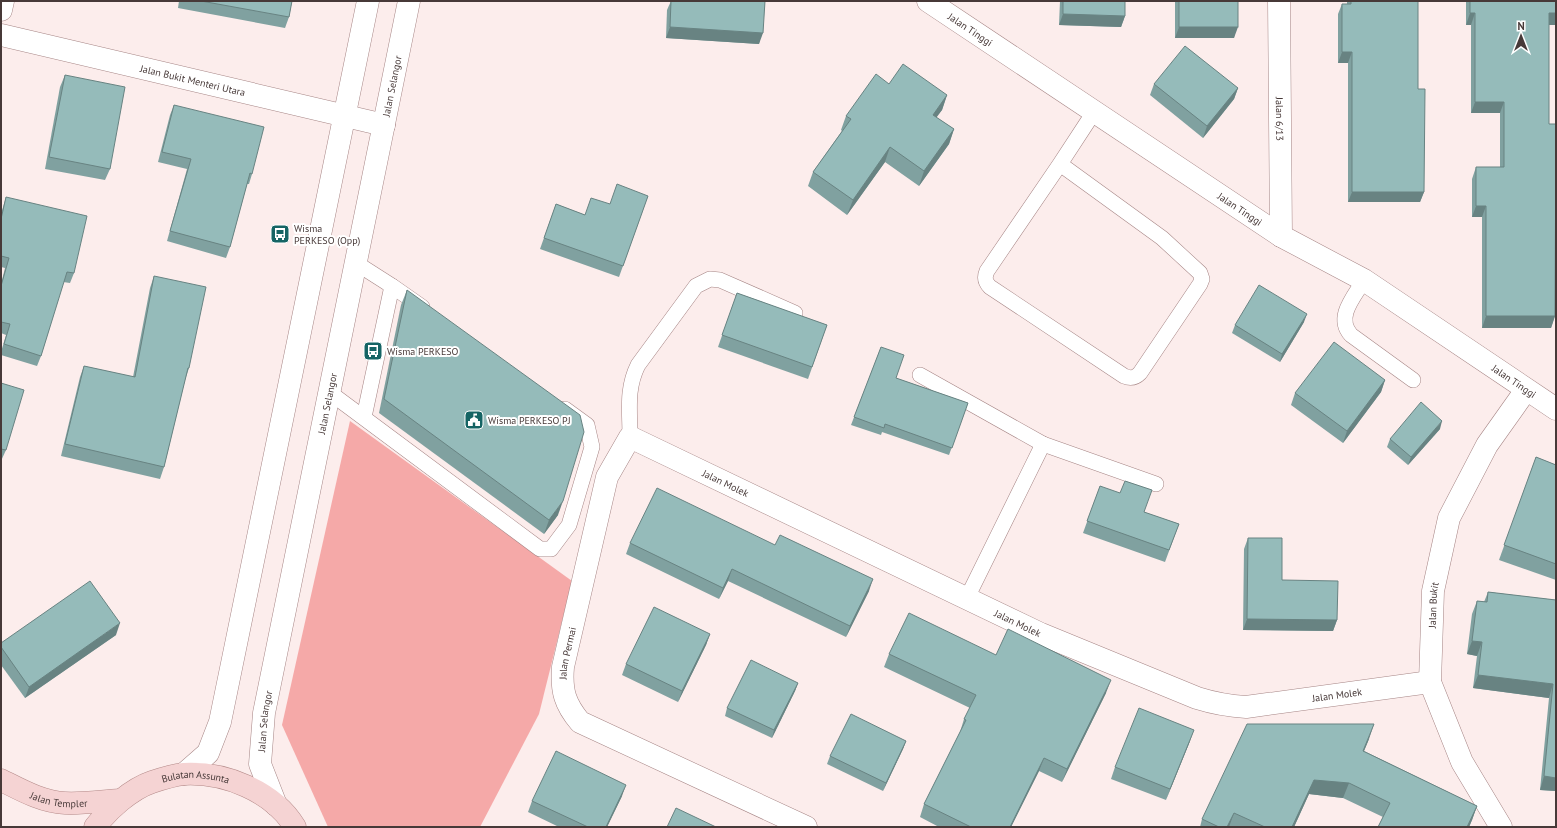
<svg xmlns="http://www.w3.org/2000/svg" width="1557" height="828" font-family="'PT Sans',sans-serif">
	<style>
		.green { fill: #f5a9a8 }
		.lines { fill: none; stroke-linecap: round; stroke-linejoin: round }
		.service-casing { stroke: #a68585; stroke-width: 16 }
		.minor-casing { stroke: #a68585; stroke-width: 23 }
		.secondary-casing { stroke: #a68585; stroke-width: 23 }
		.primary-casing { stroke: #b48a89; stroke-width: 23 }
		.service { stroke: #fff; stroke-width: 15 }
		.minor { stroke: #fff; stroke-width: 22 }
		.secondary { stroke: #fff; stroke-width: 22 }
		.primary { stroke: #f5d3d3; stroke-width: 22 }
		.wall { fill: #80a1a0 }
		.shaded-wall { fill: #688382 }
		.building { fill: #95bbba; stroke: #688382 }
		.labels { text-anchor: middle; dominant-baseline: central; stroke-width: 4; stroke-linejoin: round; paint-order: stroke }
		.street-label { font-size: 10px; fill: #473938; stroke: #fff }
		.poi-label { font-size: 10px; fill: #473938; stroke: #fff; text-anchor: start }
	</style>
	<rect width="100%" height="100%" fill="#fcedec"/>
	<polygon class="green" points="350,421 572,581 539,714 480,827 328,827 282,725"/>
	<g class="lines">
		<g class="service-casing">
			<g id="service">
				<path d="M1060 164 1162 238 1200 273 1202 279 1200 284 1140 373C1135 378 1131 379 1124 376L990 287C985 282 984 278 987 271L1060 164 1094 112"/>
				<polyline points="356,263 392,286 422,307"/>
				<path d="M1364 280C1354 297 1335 317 1351 335L1413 380"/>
				<polyline points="920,375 1043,444 1156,484"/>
				<polyline points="329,392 540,549 551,549 569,525 592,447 587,425 565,409"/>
				<polyline points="364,417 392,286"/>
				<path d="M630 437C630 411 626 389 638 365L696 286 710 279 720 280 795 313"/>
				<polyline points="967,598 1043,444"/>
			</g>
		</g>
		<g class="minor-casing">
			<g id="minor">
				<path id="s1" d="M928 1 1281 236 1364 280 1556 409"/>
				<path id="s2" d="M1279 1 1281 236"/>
				<polyline points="1,10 3,1"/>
				<path id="s3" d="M1 35 384 125"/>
				<path id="s4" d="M806 827 580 722C565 704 561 691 563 667L607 477 630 437 1041 634 1197 698C1213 703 1229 706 1246 707L1430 682"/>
				<path id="s5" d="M1501 827 1462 762 1430 682 1433 591 1449 518 1487 445 1526 390"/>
			</g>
		</g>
		<g class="secondary-casing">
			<g id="secondary">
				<polyline points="184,774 208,753 220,722 368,1"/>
				<path id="s6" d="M276 805 260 764 264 713 409 1"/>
			</g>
		</g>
		<g class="primary-casing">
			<g id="primary">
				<path id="s7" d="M1 780C21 790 42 802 65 803 83 804 102 801 120 800"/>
				<path id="s8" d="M95 827C108 810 131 789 152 782 161 779 174 775 184 774 225 772 273 791 295 827"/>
			</g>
		</g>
		<use href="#service" class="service"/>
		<use href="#minor" class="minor"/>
		<use href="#secondary" class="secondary"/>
		<use href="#primary" class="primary"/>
	</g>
	<g class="wall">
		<polygon points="179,1 292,1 289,17 285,28 178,8"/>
		<polygon points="671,1 765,1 759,44 666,38 667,10"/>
		<polygon points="1060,1 1125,1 1125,16 1121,27 1059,25"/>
		<polygon points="1175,1 1238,1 1234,38 1175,38"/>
		<polygon points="1347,1 1418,1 1418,89 1424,192 1420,202 1348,202 1348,63 1338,63 1338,14 1342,4 1347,4"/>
		<polygon points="1466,1 1556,1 1556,25 1549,25 1549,124 1555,316 1551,328 1482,328 1482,217 1472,217 1472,179 1476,167 1500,167 1500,113 1471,113 1471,25 1466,25"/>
		<polygon points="65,75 110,169 105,180 45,169 60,87"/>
		<polygon points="889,84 947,95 942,110 936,117 954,129 949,144 919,186 885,162 847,215 808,186 813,172 842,131 841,130 846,116"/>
		<polygon points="1154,84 1238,88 1234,99 1203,138 1150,95"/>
		<polygon points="174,105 252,174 249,184 247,184 230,247 226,258 167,241 187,169 158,162 170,115"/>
		<polygon points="648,196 619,277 540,249 556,204 585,215 610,204"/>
		<polygon points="6,197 74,273 70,283 63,282 41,356 37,366 1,355 1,352 6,335 1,333 1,284 5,268 1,267 1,214"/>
		<polygon points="154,276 189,368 185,380 164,467 160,479 61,456 80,377 84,366 133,377 150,288"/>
		<polygon points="407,290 558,515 544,534 379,413 401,305"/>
		<polygon points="737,293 827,325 808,379 718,347"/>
		<polygon points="1304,322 1280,362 1232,333 1235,325"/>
		<polygon points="881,347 896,378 968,403 949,455 882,432 881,435 851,425"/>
		<polygon points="1385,380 1381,392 1343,443 1291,405 1295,393"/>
		<polygon points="1,383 6,450 1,461"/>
		<polygon points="1440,429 1408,465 1387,447 1390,439"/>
		<polygon points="1536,457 1556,465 1556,580 1499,560"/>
		<polygon points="1100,486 1144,512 1179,524 1165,562 1083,533"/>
		<polygon points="1248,538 1282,580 1337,620 1333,631 1243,630 1244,549"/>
		<polygon points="630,543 869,591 846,637 728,581 719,599 626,554"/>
		<polygon points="1488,592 1556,600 1556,791 1540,790 1549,698 1473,688 1477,656 1467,654 1472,614 1477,601 1484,602"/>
		<polygon points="710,634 706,645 678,702 622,675 626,664"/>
		<polygon points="116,635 25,698 1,665 1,643"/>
		<polygon points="889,654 996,655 1106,693 1062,782 1039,771 1011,827 939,827 920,817 924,804 960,732 964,719 970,708 884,667"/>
		<polygon points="798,683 795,691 772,738 725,716 727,708"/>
		<polygon points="1369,739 1364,751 1477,806 1472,820 1469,827 1378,827 1383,817 1343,798 1309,794 1294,827 1200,827 1202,819"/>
		<polygon points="906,741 903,749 883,791 827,764 830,756"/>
		<polygon points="1190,741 1166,800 1111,779 1115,767"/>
		<polygon points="622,796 607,827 559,827 528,812 532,801"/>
	</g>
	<g class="shaded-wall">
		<polygon points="1470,13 1475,13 1471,25 1466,25"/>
		<polygon points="1549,13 1556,13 1556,25 1545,25"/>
		<polygon points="1063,14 1125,16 1121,27 1059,25"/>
		<polygon points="670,27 763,33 759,44 666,38"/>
		<polygon points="1179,27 1238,27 1234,38 1175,38"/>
		<polygon points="1342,52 1352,52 1348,63 1338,63"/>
		<polygon points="1238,88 1234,99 1203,138 1207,126"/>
		<polygon points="947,95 942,110 928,129 933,115"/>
		<polygon points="1475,102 1504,102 1500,113 1471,113"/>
		<polygon points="954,129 949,144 919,186 924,171"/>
		<polygon points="890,147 885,162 847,215 853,200"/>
		<polygon points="1352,192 1424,192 1420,202 1348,202"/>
		<polygon points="1476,206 1486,206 1482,217 1472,217"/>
		<polygon points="1307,314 1304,322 1280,362 1282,354"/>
		<polygon points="1486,316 1555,316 1551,328 1482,328"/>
		<polygon points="1385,380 1381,392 1343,443 1347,431"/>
		<polygon points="1442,421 1440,429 1408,465 1411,457"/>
		<polygon points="563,501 558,515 544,534 549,520"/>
		<polygon points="732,569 728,581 719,599 723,588"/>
		<polygon points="873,579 869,591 846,637 850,626"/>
		<polygon points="1247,619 1337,620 1333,631 1243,630"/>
		<polygon points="120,623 116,635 25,698 29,687"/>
		<polygon points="710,634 706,645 678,702 682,691"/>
		<polygon points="1472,641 1482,642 1477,656 1467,654"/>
		<polygon points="1478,675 1553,684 1549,698 1473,688"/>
		<polygon points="1111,680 1106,693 1062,782 1067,769"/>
		<polygon points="798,683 795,691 772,738 774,730"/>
		<polygon points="1374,724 1369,739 1358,765 1363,751"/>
		<polygon points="1194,730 1190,741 1166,800 1170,789"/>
		<polygon points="906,741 903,749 883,791 886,783"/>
		<polygon points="1044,758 1039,771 1011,827 1010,827"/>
		<polygon points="1544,776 1556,778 1556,791 1540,790"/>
		<polygon points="1314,780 1349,783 1343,798 1309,794 1294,827 1292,827"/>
		<polygon points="626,785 622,796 607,827 606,827"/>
		<polygon points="1477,806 1472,820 1469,827 1467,827"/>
		<polygon points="1234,813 1229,827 1227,827"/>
	</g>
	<g class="building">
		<polygon points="201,1 292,1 289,17"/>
		<polygon points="671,1 765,1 763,33 670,27"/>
		<polygon points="1063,1 1125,1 1125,16 1063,14"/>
		<rect x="1179" y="1" width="59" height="26"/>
		<polygon points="1351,1 1418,1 1418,89 1425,89 1424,192 1352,192 1352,52 1342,52 1342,4 1351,4"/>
		<polygon points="1470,1 1556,1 1556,13 1549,13 1549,124 1556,124 1555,316 1486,316 1486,206 1476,206 1476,167 1504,167 1504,102 1475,102 1475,13 1470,13"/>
		<polygon points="1185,46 1238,88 1207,126 1154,84"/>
		<polygon points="903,64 947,95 933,115 954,129 924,171 890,147 853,200 813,172 851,119 846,116 876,74 889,84"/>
		<polygon points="65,75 125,87 110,169 49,157"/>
		<polygon points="174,105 264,127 252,174 250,173 230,247 170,231 191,159 162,152"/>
		<polygon points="617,184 648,196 623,266 544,238 556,204 585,215 591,198 610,204"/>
		<polygon points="6,197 87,216 74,273 67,272 41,356 4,344 10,324 1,322 1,286 9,258 1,256 1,219"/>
		<polygon points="154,276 206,287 189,368 188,368 164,467 65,444 84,366 135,377"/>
		<polygon points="1259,285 1307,314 1282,354 1235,325"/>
		<polygon points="407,290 580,415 584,432 563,501 549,520 384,399"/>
		<polygon points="737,293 827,325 812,367 722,335"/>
		<polygon points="1334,342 1385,380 1347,431 1295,393"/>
		<polygon points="881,347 904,355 896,378 968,403 952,448 885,424 884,428 854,417"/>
		<polygon points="1,383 24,390 6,450 1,449"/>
		<polygon points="1421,402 1442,421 1411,457 1390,439"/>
		<polygon points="1536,457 1556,465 1556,564 1504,545"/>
		<polygon points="1125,481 1152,490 1144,512 1179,524 1169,550 1087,521 1100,486 1120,493"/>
		<polygon points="657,488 775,545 780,535 873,579 850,626 732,569 723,588 630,543"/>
		<polygon points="1248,538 1282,538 1282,580 1338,581 1337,620 1247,619"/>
		<polygon points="90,581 120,623 29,687 1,647 1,643"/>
		<polygon points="1488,592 1556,600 1556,778 1544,776 1553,684 1478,675 1482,642 1472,641 1477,601 1487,602"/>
		<polygon points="654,607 710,634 682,691 626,664"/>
		<polygon points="909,613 996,655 1008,629 1111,680 1067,769 1044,758 1010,827 971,827 924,804 966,720 964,719 976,695 889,654"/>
		<polygon points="751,660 798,683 774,730 727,708"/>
		<polygon points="1139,708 1194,730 1170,789 1115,767"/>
		<polygon points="851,714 906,741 886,783 830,756"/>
		<polygon points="1247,724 1374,724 1363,751 1477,806 1467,827 1378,827 1390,803 1349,783 1314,780 1292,827 1265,827 1234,813 1227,827 1219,827 1202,819"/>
		<polygon points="556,751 626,785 606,827 588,827 532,801"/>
		<polygon points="676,808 716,827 667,827"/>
	</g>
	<defs>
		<g id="bus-square" transform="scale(1)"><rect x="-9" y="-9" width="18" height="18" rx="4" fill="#156464" stroke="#fff"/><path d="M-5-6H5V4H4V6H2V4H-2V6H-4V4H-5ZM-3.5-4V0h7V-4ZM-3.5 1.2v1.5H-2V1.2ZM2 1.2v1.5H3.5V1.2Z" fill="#fff"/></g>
		<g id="civic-square" transform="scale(1)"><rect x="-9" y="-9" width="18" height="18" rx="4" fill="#156464" stroke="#fff"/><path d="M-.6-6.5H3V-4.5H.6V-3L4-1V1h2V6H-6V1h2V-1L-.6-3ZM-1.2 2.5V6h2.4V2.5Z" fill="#fff"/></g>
	</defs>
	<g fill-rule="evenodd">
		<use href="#bus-square" x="280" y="234"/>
		<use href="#bus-square" x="373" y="351"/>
		<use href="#civic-square" x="474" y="420"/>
	</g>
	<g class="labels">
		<g class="street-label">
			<text stroke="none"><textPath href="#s1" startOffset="51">Jalan Tinggi</textPath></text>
			<text stroke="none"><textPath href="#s3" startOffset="197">Jalan Bukit Menteri Utara</textPath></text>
			<text stroke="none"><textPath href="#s6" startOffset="735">Jalan Selangor</textPath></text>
			<text stroke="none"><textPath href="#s2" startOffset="118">Jalan 6/13</textPath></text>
			<text stroke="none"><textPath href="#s1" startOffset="375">Jalan Tinggi</textPath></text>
			<text stroke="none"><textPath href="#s1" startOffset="699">Jalan Tinggi</textPath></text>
			<text stroke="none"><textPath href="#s6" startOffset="411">Jalan Selangor</textPath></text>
			<text stroke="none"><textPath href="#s4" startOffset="656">Jalan Molek</textPath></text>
			<text stroke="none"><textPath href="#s5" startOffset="239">Jalan Bukit</textPath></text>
			<text stroke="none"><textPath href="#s4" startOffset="980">Jalan Molek</textPath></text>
			<text stroke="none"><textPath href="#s4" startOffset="323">Jalan Permai</textPath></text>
			<text stroke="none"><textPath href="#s4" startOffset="1316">Jalan Molek</textPath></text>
			<text stroke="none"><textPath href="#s6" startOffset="87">Jalan Selangor</textPath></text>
			<text stroke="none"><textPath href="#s8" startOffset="118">Bulatan Assunta</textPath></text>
			<text stroke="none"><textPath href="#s7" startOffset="62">Jalan Templer</textPath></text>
		</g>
		<g class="poi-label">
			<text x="294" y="228">Wisma<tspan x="294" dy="12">PERKESO (Opp)</tspan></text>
			<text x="387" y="351">Wisma PERKESO</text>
			<text x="488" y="420">Wisma PERKESO PJ</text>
		</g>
	</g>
	<rect width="1557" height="828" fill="none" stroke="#473938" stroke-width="4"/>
	<g transform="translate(1521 36)" stroke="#ffffff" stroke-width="3" paint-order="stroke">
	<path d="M0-3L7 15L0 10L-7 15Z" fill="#473938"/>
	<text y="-6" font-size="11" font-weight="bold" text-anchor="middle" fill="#473938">N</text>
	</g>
</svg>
